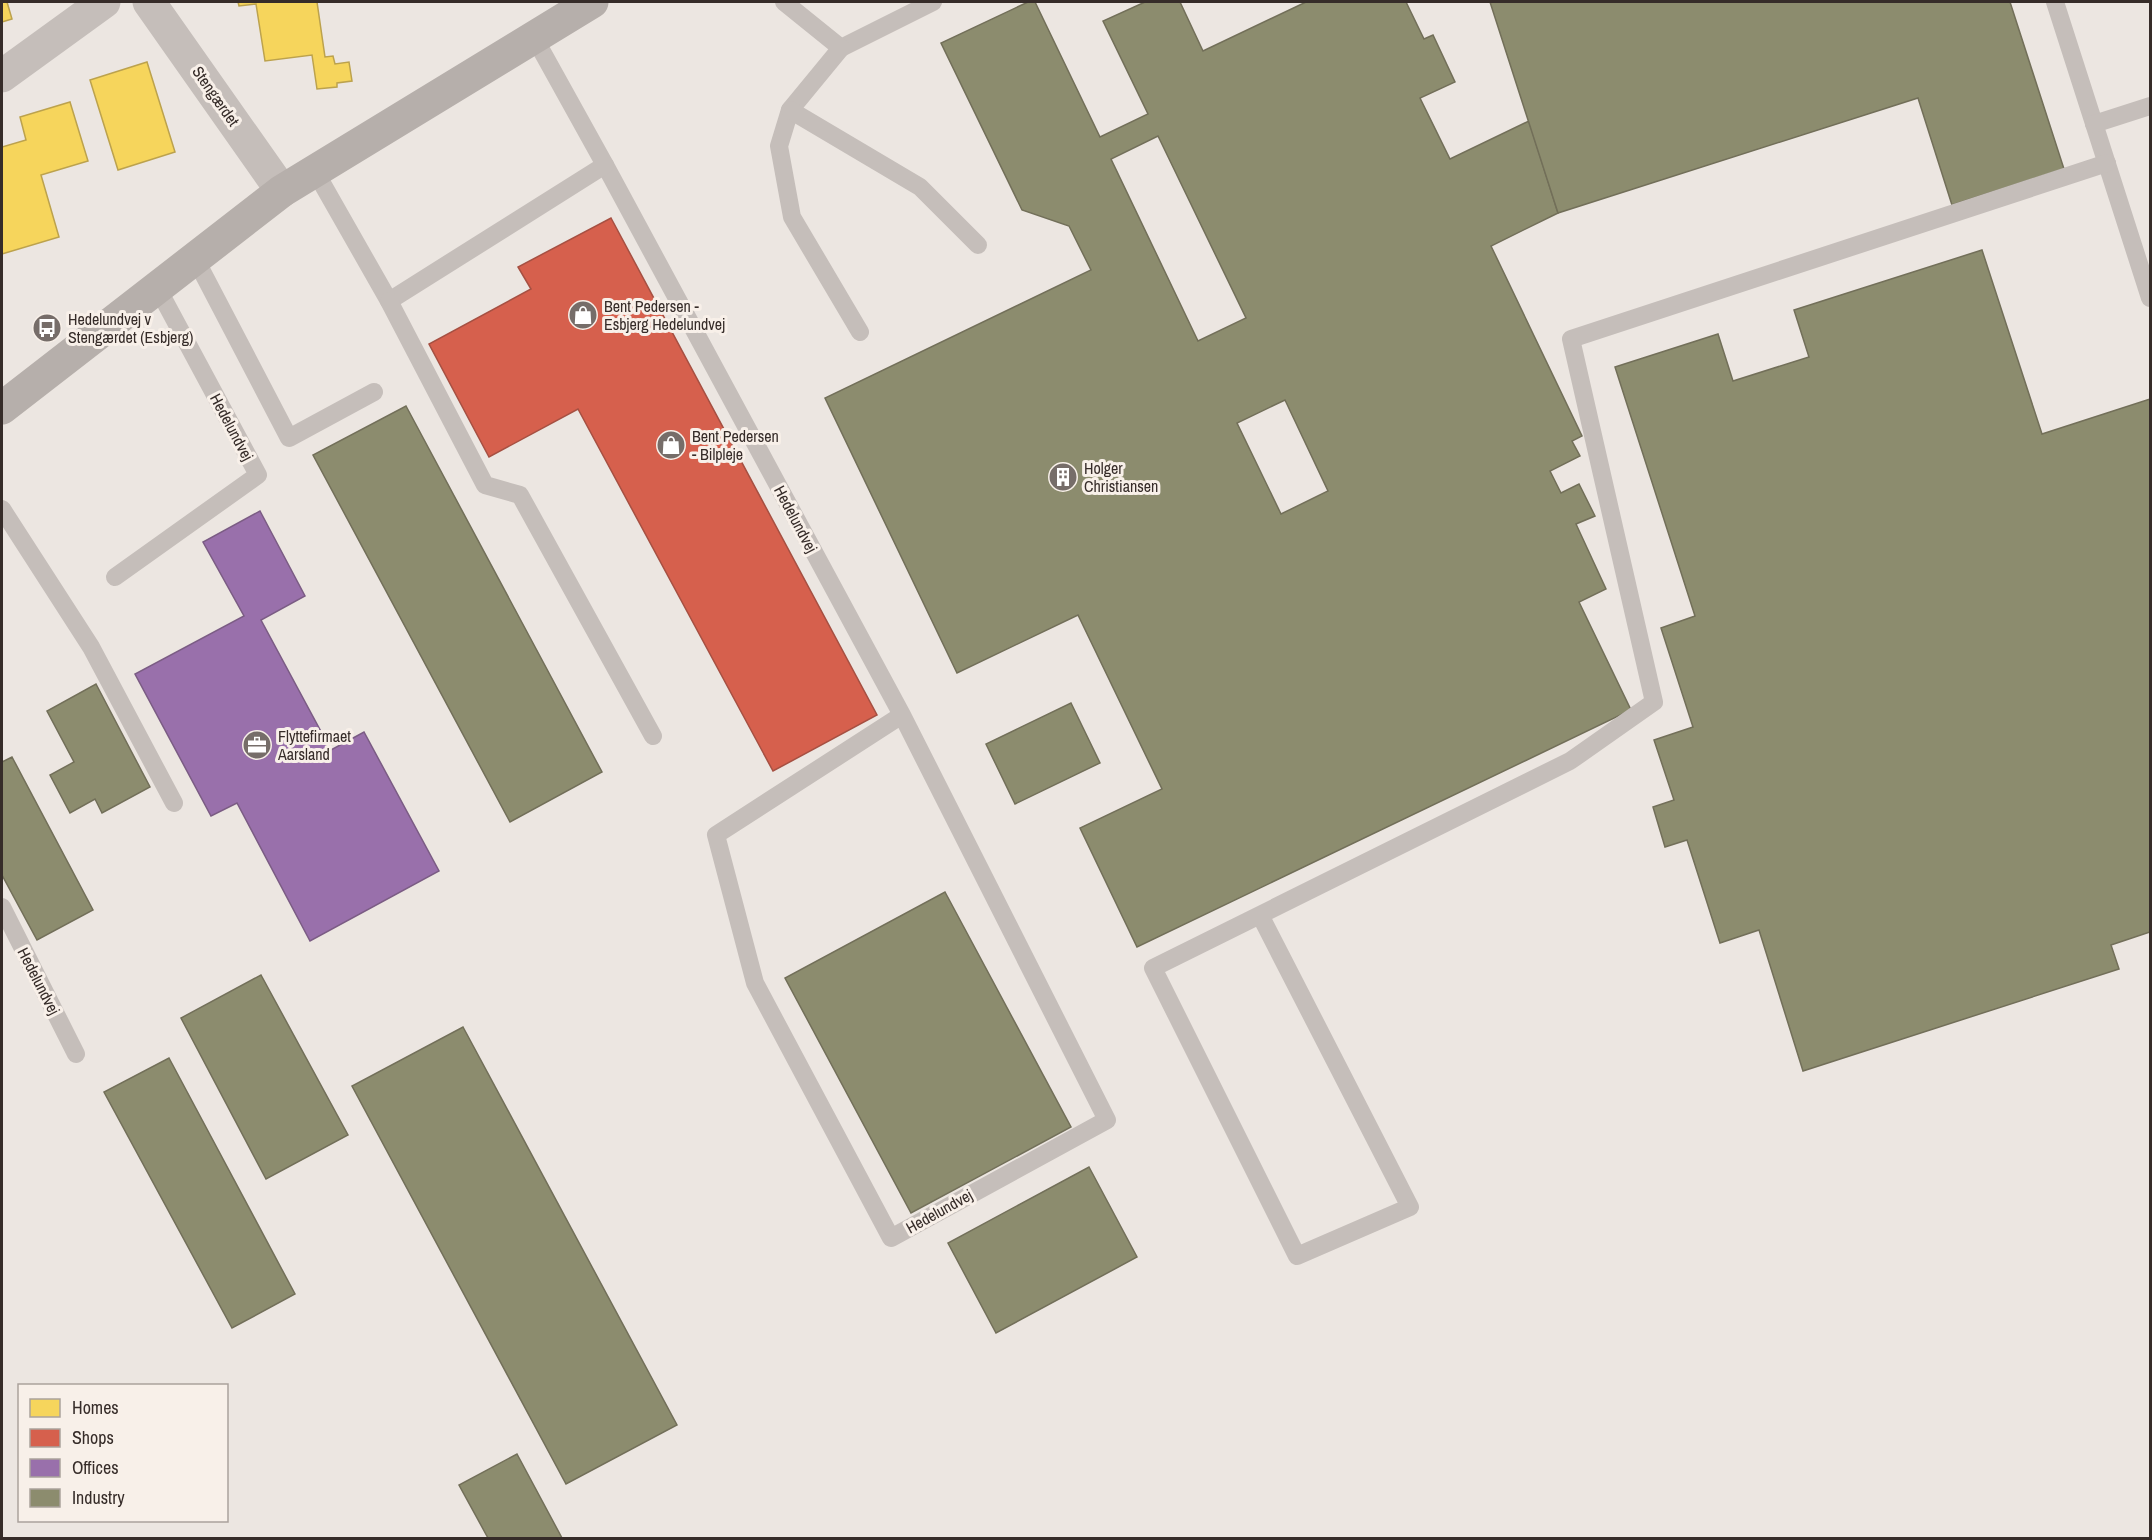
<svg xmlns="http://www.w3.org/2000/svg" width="2152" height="1540" font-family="'Archivo Narrow',sans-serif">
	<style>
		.homes { fill: #f6d55c; stroke: #bca24d; stroke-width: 1.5 }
		.shops { fill: #d6604d; stroke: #a65042; stroke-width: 1.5 }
		.offices { fill: #9970ab; stroke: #7b5c84; stroke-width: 1.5 }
		.industry { fill: #8c8c6e; stroke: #726f59; stroke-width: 1.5; fill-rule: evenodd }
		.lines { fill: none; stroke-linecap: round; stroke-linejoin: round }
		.lane { stroke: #c5beba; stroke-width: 18 }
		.street { stroke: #c5beba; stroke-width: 33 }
		.secondary { stroke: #b6afab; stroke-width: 33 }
		.labels { text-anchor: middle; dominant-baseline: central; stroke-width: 6; stroke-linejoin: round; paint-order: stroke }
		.street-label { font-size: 16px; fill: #362c29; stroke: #f8f0e9 }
		.poi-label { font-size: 16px; fill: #362c29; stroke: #f8f0e9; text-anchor: start }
	</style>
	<rect width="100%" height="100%" fill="#ece6e1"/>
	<g class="homes">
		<polygon points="2,2 7,2 12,19 2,22"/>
		<polygon points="238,2 317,2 325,57 333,56 335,64 349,62 352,81 337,83 337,87 317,89 312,55 265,61 256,4 239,6"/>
		<polygon points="147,62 175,152 118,170 90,80"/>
		<polygon points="70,102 88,161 41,175 59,237 2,254 2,147 26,140 20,117"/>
	</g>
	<polygon class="shops" points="611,218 877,715 773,771 578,409 489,457 429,344 531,289 518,267"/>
	<polygon class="offices" points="260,511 305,596 261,620 331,750 364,732 439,871 310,941 237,803 211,816 135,674 244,616 203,542"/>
	<g class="industry">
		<path d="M1028 2H1035L1100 137 1148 114 1103 21 1145 2H1180L1203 51 1306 2H1406L1424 39 1433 35 1455 82 1420 98 1450 159 1529 121 1558 213 1491 246 1582 436 1572 441 1580 456 1550 471 1561 493 1579 484 1595 516 1576 524 1606 589 1579 602 1631 710 1137 947 1080 828 1162 789 1078 615 957 673 825 398 1091 270 1069 226 1022 210 941 43ZM1158 136 1246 318 1198 341 1111 159ZM1285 400 1328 491 1281 514 1237 423Z"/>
		<polygon points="1490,2 2010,2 2064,169 1952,205 1918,98 1558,213"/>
		<polygon points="1982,250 2042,434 2150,399 2150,932 2111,945 2119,969 1803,1071 1759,930 1720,943 1687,840 1665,847 1653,807 1674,800 1654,740 1693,727 1661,628 1695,616 1615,367 1718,334 1733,381 1809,357 1794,310"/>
		<polygon points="406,406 602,772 510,822 313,455"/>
		<polygon points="96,684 150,787 102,813 95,799 70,813 50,775 74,762 47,711"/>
		<polygon points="1071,703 1100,763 1015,804 986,744"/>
		<polygon points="12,757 93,910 37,940 2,875 2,762"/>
		<polygon points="945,892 1071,1127 911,1213 785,978"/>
		<polygon points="261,975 348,1135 266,1179 181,1018"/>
		<polygon points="463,1027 677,1425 566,1484 352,1086"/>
		<polygon points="169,1058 295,1294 232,1328 104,1092"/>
		<polygon points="1089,1167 1137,1257 996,1333 948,1243"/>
		<polygon points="517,1454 562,1538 488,1538 459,1485"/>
	</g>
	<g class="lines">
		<g class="lane">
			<polyline points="784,2 841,48 933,2"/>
			<polyline points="2055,2 2150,298"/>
			<polyline points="841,48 790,110 779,146 792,217 860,332"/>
			<polyline points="790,110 920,187 978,245"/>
			<polyline points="2094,124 2150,106"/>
			<polyline points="605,165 902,715 716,835 755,983 891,1238 1107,1120 902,715"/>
			<polyline points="315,171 389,301 605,165 534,37"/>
			<polyline points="195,258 289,438 374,392"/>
			<polyline points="389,301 485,485 520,495 653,736"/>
			<polyline points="2,509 91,647 174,803"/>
			<polyline points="115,577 258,475 157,287"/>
			<polyline points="2,907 76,1054"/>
			<polyline points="1260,915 1410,1207 1297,1256 1153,968 1570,761 1654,702 1571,339 2107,163"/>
		</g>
		<g class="street">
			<polyline points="149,2 282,191"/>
			<polyline points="2,76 104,2"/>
		</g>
		<polyline class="secondary" points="2,408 282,191 592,2"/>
	</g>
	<defs>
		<g id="shop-disc" transform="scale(1.5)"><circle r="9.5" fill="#766d69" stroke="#f8f0e9"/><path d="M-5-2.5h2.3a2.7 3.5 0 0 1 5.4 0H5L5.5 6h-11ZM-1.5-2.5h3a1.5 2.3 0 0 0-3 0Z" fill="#fff"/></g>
		<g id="bus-disc" transform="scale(1.5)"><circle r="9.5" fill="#766d69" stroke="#f8f0e9"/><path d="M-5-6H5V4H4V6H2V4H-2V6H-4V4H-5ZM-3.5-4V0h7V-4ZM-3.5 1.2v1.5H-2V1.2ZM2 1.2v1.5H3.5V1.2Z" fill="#fff"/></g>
		<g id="building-disc" transform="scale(1.5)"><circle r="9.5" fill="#766d69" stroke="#f8f0e9"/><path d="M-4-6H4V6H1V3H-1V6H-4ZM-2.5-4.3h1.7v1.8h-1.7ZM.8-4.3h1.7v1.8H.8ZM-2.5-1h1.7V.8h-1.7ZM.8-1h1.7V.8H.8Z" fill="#fff"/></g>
		<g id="office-disc" transform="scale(1.5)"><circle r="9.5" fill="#766d69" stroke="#f8f0e9"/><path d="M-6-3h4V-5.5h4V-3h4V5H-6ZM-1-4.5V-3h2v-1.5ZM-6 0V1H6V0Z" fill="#fff"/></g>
	</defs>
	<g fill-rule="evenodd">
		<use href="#shop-disc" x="583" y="315"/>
		<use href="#bus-disc" x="47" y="328"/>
		<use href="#shop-disc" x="671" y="445"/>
		<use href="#building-disc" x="1063" y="477"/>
		<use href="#office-disc" x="257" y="745"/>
	</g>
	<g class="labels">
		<g class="street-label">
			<text transform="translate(216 96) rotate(55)">Stengærdet</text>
			<text transform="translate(232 427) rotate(62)">Hedelundvej</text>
			<text transform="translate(796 519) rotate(62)">Hedelundvej</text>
			<text transform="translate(39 981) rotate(63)">Hedelundvej</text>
			<text transform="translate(939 1211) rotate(-29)">Hedelundvej</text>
		</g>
		<g class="poi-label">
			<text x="604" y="306">Bent Pedersen -<tspan x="604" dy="18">Esbjerg Hedelundvej</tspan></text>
			<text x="68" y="319">Hedelundvej v<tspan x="68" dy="18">Stengærdet (Esbjerg)</tspan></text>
			<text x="692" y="436">Bent Pedersen<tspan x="692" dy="18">- Bilpleje</tspan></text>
			<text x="1084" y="468">Holger<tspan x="1084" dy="18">Christiansen</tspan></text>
			<text x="278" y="736">Flyttefirmaet<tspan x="278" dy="18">Aarsland</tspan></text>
		</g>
	</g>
	<rect width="2152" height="1540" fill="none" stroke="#362c29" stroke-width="6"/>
	<rect x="18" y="1384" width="210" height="138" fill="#f8f0e9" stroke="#aaa29c" stroke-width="1.5"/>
	<rect x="30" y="1399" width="30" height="18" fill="#f6d55c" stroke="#aaa29c" stroke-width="1.5"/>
	<text x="72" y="1414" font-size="18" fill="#362c29">Homes</text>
	<rect x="30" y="1429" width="30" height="18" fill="#d6604d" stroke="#aaa29c" stroke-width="1.5"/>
	<text x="72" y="1444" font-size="18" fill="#362c29">Shops</text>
	<rect x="30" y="1459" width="30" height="18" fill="#9970ab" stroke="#aaa29c" stroke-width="1.5"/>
	<text x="72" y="1474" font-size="18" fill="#362c29">Offices</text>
	<rect x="30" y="1489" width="30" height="18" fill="#8c8c6e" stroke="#aaa29c" stroke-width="1.5"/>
	<text x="72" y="1504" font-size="18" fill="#362c29">Industry</text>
</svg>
